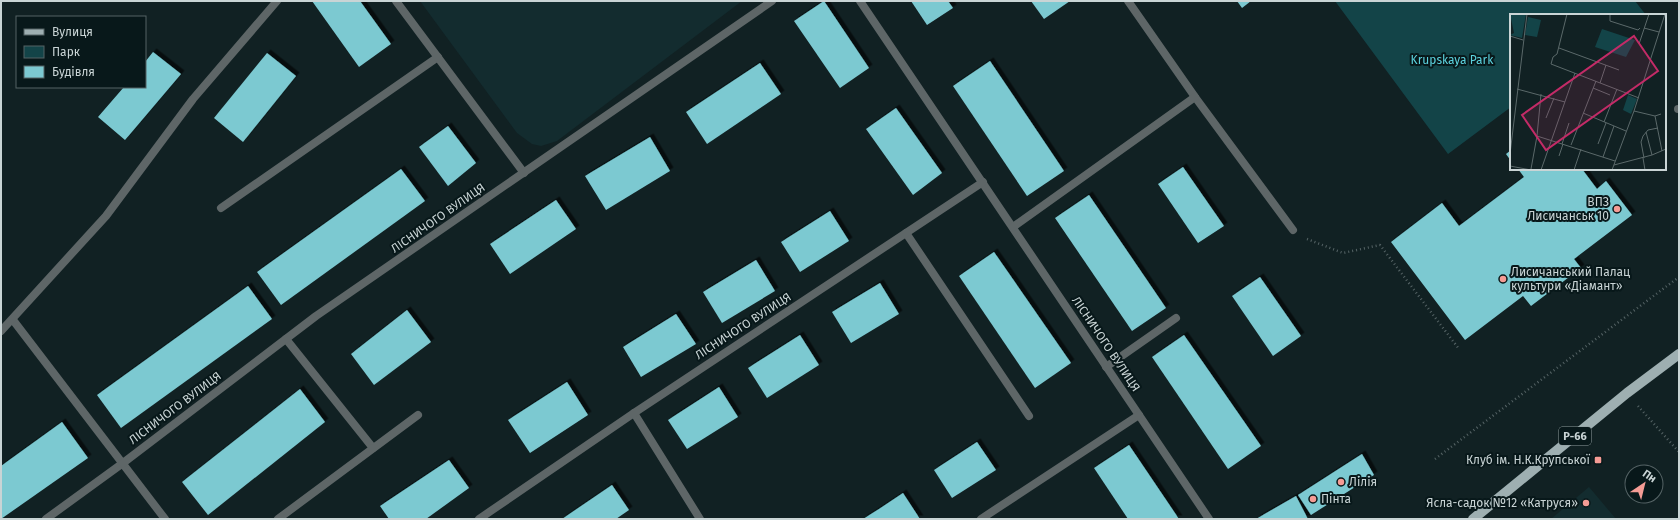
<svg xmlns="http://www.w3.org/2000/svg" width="1680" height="520" font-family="'Fira Sans',sans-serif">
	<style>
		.built { fill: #132c2f }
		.green { fill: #134448 }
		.building { fill: #7cc9d1; filter: url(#shadow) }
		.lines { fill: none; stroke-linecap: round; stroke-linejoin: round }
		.path { stroke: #566466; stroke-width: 2.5; stroke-dasharray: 1 3; stroke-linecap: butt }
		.lane { stroke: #5e6667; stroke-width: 8 }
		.street { stroke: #5e6667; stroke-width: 8 }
		.primary { stroke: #9eafb1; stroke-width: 10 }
		.poi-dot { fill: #f59c95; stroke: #08181a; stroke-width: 1.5 }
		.labels { text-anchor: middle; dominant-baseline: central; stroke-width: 4; stroke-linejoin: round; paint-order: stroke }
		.shield { fill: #08181a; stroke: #8f9c9d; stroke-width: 1 }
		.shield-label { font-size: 11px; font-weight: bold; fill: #c9d4d5 }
		.park-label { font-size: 12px; fill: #5cd2de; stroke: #08181a }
		.poi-label { font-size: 12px; fill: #c9d4d5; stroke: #08181a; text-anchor: end }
		.street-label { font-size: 12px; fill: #c9d4d5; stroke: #08181a }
		.inset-road { fill: none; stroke: #5b696a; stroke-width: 1 }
		.view { fill: #c32b67; fill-opacity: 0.15; stroke: #c32b67; stroke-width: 2 }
		.inset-edge { fill: none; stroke: #c9d4d5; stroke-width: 2 }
	</style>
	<defs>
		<filter id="shadow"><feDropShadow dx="3.5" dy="-3.5" stdDeviation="0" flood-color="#0009"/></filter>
	</defs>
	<rect width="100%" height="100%" fill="#112123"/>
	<g class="built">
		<polygon points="420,1 742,1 557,141 541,146 532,144 517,133"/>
		<polygon points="1589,487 1616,519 1551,519"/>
	</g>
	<polygon class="green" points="1335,1 1635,1 1646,15 1511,15 1511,107 1448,154"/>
	<g class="building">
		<polygon points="312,1 360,1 391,44 359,67"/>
		<polygon points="824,1 869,68 840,88 794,21"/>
		<polygon points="911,1 948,1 953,8 927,25"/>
		<polygon points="1031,1 1070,1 1044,19"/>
		<polygon points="1237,1 1251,1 1242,8"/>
		<polygon points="153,52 181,74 125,140 98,117 124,87 145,87 145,62"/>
		<polygon points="267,53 296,76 243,142 214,118"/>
		<polygon points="990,61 1064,171 1027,196 953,86"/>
		<polygon points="760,63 781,94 707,144 686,112"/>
		<polygon points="896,108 942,173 913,195 866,129"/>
		<polygon points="448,126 476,163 448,186 419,147"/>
		<polygon points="650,137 670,171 606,210 585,176"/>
		<polygon points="1511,150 1511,161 1506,154"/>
		<polygon points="1183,167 1224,226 1198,243 1158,184"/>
		<polygon points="401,169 425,201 281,305 257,272"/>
		<polygon points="1518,169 1582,169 1597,189 1606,181 1632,215 1574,259 1581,268 1531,306 1523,296 1465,340 1391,242 1442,203 1459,226 1524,177"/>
		<polygon points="1089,195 1166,308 1132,331 1055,218"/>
		<polygon points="556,200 576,229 510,274 490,244"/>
		<polygon points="830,211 849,241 800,272 781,242"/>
		<polygon points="994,252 1071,363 1035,388 959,276"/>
		<polygon points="756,260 775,291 722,323 703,292"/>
		<polygon points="1260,277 1301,336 1273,356 1232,296"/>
		<polygon points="880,283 899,314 851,343 832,312"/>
		<polygon points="248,286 272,319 121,428 97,395"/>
		<polygon points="407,310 431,342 374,385 351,354"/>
		<polygon points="676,314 696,344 641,377 623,347"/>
		<polygon points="800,335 819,365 767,398 748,368"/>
		<polygon points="1184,335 1261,446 1228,469 1152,357"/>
		<polygon points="567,382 588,415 530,453 508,420"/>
		<polygon points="719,387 738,417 687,449 668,420"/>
		<polygon points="300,389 325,422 208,515 182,482"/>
		<polygon points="62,422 88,458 1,519 1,466"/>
		<polygon points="977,442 996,470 952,498 934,470"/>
		<polygon points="1129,445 1179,519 1128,519 1094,468"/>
		<polygon points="1362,454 1374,475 1311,515 1298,495"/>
		<polygon points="449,460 469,488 426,519 389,519 380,506"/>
		<polygon points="612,485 629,510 616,519 562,519"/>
		<polygon points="903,493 920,519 863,519 879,509"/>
		<polygon points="1296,496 1308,519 1256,519"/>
	</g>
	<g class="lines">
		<g class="path">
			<polyline points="1307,239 1343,253 1380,245 1459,349"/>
			<polyline points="1638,406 1679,452"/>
			<polyline points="1435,459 1679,277"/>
		</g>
		<g class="lane">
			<polyline points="1128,1 1195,97 1293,230"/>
			<polyline points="1678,109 1679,109"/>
			<polyline points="221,208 438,57"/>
			<polyline points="906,233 1029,416"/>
			<polyline points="286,339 373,448"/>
			<polyline points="1106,367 1176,318"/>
			<polyline points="46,519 123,463"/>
			<polyline points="278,519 418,415"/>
		</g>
		<g class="street">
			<polyline points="396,1 524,173"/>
			<polyline points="860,1 1209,519"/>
			<polyline points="1013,227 1195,97"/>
			<polyline points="13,320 165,519"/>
			<polyline points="1,331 106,216 193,99 277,1"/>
			<polyline points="634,413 700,519"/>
			<polyline points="123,463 316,316 772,1"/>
			<polyline points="479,519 634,413 983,182"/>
			<polyline points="981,519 1139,415"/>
		</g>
		<polyline class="primary" points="1473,519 1627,393 1679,354"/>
	</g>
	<g class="poi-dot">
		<circle cx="1617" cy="209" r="4"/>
		<circle cx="1503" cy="279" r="4"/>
		<rect x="1594" y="456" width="8" height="8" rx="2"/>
		<circle cx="1341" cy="482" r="4"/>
		<circle cx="1313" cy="499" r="4"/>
		<circle cx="1586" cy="503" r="4"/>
	</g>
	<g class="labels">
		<rect class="shield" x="1559" y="427" width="32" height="18" rx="3"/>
		<g class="shield-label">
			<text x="1575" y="436">Р-66</text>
		</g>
		<g class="park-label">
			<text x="1452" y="60">Krupskaya Park</text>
		</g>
		<g class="poi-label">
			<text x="1609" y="202">ВПЗ<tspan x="1609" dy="14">Лисичанськ 10</tspan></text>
			<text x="1511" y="272" text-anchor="start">Лисичанський Палац<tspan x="1511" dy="14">культури «Діамант»</tspan></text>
			<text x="1590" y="460">Клуб ім. Н.К.Крупської</text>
			<text x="1349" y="482" text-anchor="start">Лілія</text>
			<text x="1321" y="499" text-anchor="start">Пінта</text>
			<text x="1578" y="503">Ясла-садок №12 «Катруся»</text>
		</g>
		<g class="street-label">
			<text transform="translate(438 218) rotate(-35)">ЛІСНИЧОГО ВУЛИЦЯ</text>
			<text transform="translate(743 326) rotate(-33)">ЛІСНИЧОГО ВУЛИЦЯ</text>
			<text transform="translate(1106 344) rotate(56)">ЛІСНИЧОГО ВУЛИЦЯ</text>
			<text transform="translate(175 408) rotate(-37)">ЛІСНИЧОГО ВУЛИЦЯ</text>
		</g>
	</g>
	<g transform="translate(1510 14)">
		<rect width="156" height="156" fill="#112123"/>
		<path d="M0 0H16L12 24 0 21 4 19ZM18 3 31 6 27 23 15 21ZM92 15 125 26 116 43 85 33ZM118 81 127 85 121 100 113 96Z" fill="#134448"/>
		<path class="inset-road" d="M57 0 47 40 43 43 41 50 129 84M100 0V7L128 16 130 14M134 14 149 18M0 22 13 26M129 30 139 0M49 34 109 56M90 69 96 51M83 74 100 81M7 75 55 88M124 97 145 102 151 100M73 99 116 117M145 102 152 137M36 104 44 84M94 108 107 75M136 118 142 141M27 122 105 147M52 130 59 109M88 130 96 109M61 131 86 67M0 140 17 0M49 142 53 130M93 143 104 112M133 144 135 156M134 144 131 128 133 122 138 116 148 114M104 151 142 141 156 135M0 152 21 156M21 155 27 122 31 80M31 156 65 59M64 156 71 135M102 156 124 97 155 0"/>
		<path class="view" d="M124 22 148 57 36 136 12 101Z"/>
		<rect width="156" height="156" class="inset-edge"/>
	</g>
	<rect width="1680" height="520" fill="none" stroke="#c9d4d5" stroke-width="4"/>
	<rect x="16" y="16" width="130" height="72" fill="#08181a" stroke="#556365"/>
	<rect x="24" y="29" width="20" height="6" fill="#9eafb1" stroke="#556365"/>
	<text x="52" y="36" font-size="12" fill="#c9d4d5">Вулиця</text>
	<rect x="24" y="46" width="20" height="12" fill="#134448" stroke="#556365"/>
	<text x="52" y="56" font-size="12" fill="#c9d4d5">Парк</text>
	<rect x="24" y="66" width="20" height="12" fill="#7cc9d1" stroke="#556365"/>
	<text x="52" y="76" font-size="12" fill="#c9d4d5">Будівля</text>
	<g transform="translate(1644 484) rotate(35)"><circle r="19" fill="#08181a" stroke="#556365"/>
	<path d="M0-3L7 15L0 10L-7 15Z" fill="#f59c95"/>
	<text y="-6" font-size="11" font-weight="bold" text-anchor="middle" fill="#c9d4d5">Пн</text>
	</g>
</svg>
